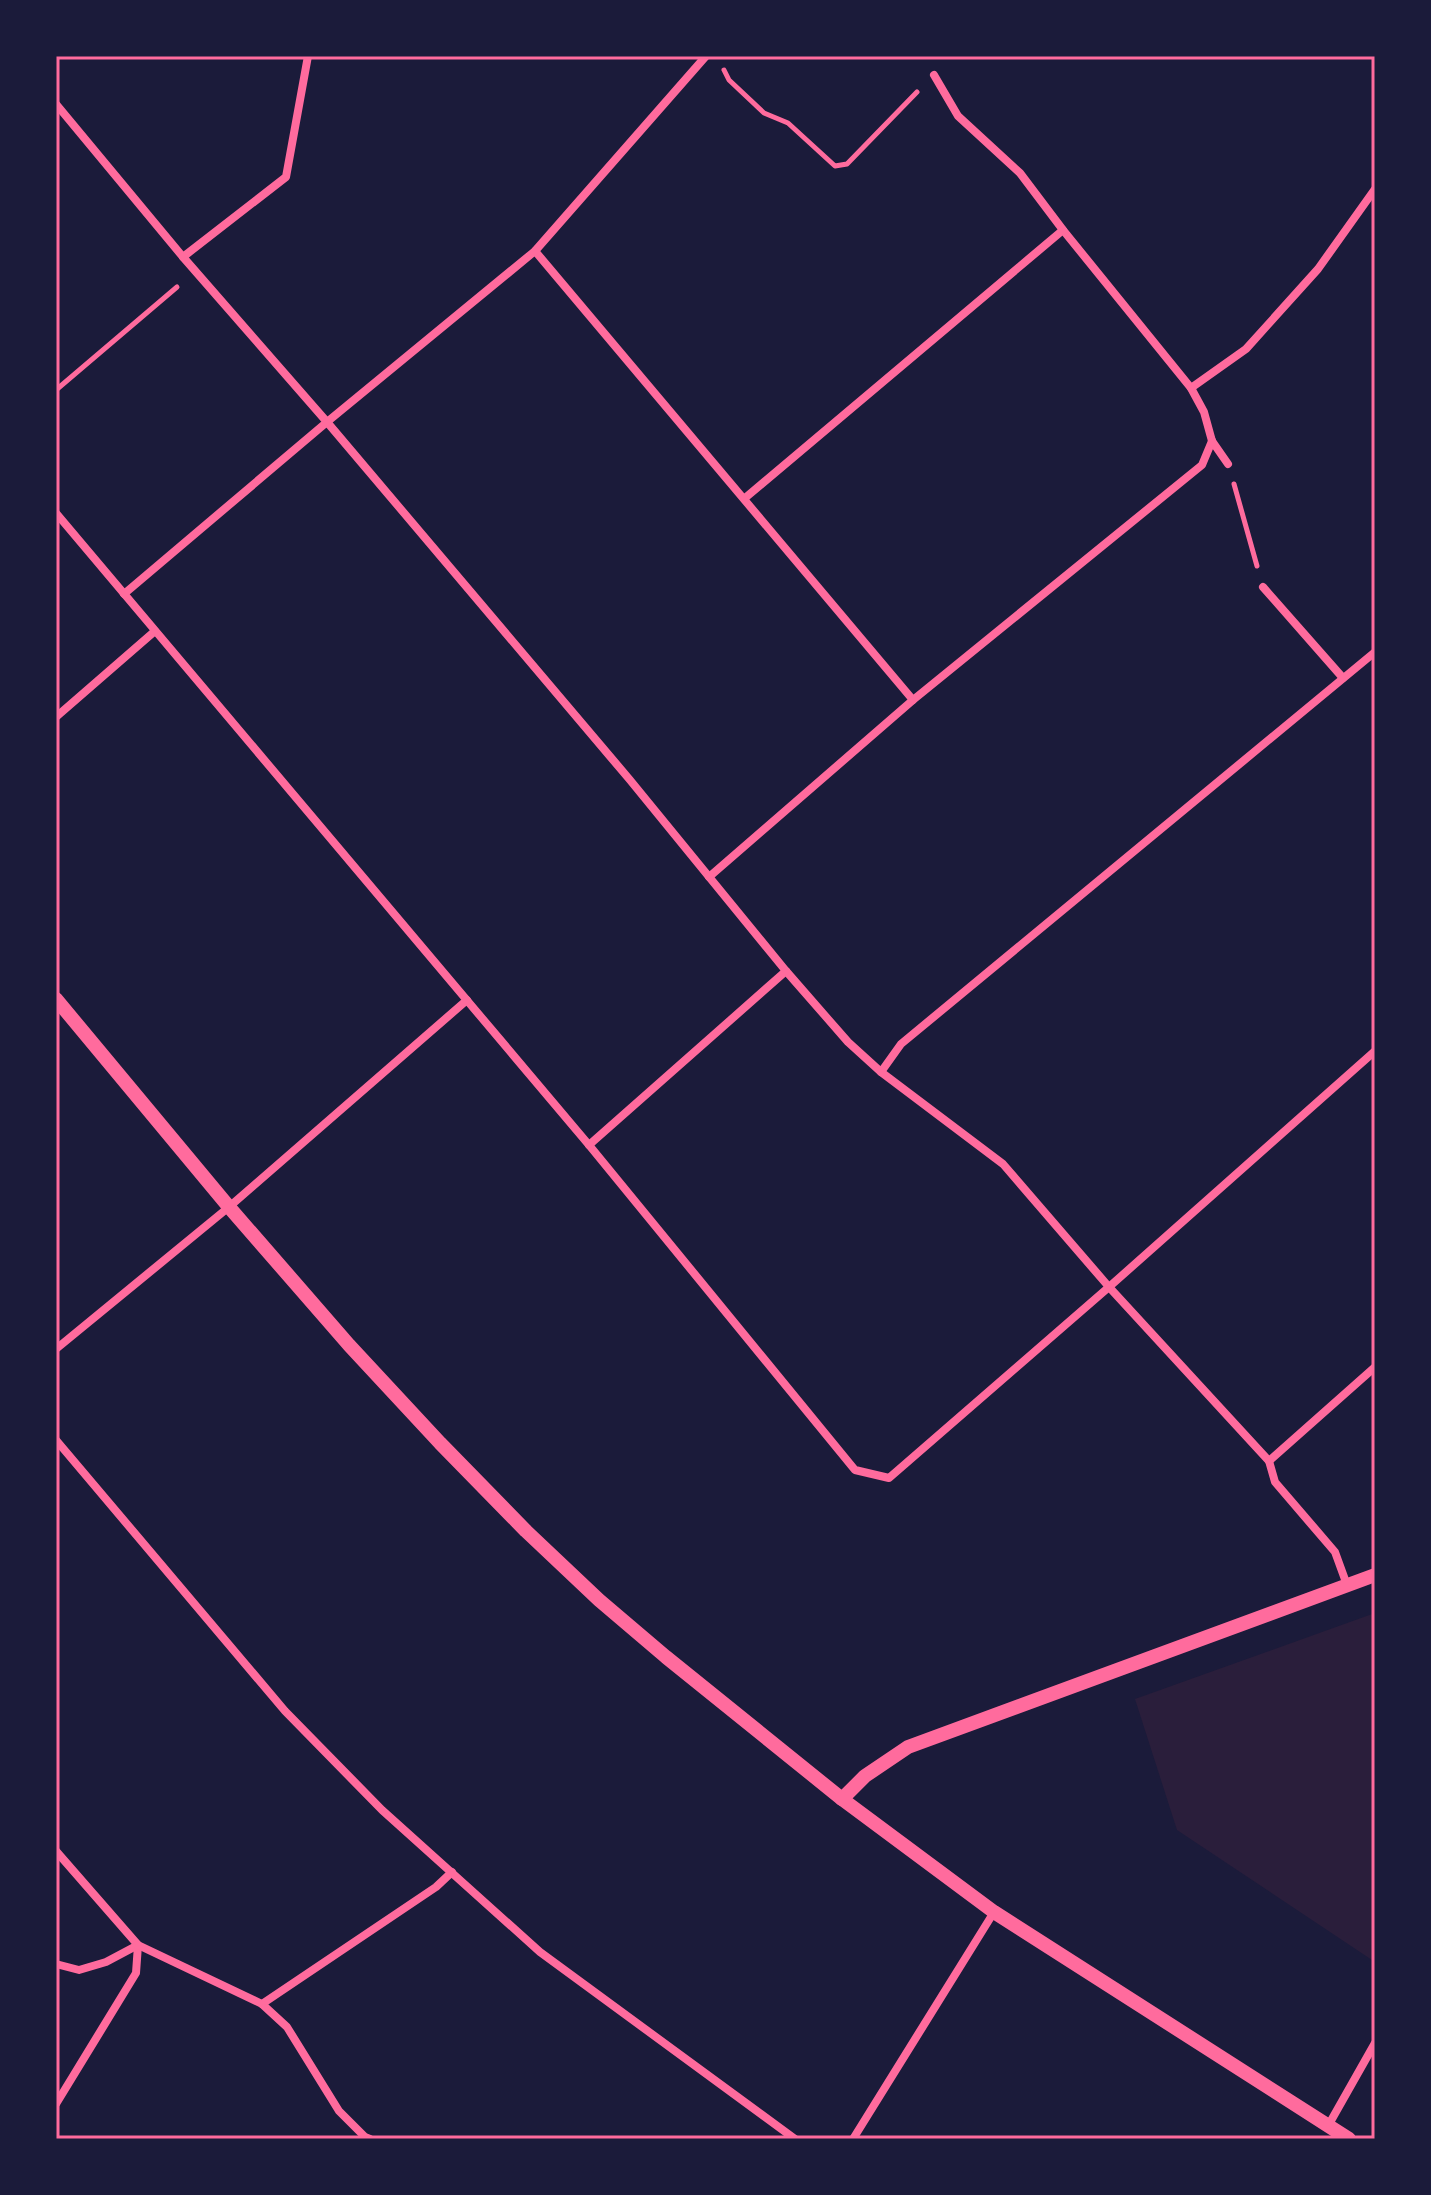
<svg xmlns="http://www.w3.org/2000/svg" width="1431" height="2195" font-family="'Libre Baskerville',serif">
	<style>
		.green { fill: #2a1e3b }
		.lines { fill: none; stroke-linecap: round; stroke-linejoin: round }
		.path { stroke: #ff6b9d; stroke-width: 5 }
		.minor { stroke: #ff6b9d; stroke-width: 8 }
		.tertiary { stroke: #ff6b9d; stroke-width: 14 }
		.neatline { fill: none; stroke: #ff6b9d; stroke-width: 3 }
	</style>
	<rect width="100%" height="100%" fill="#1b1b3a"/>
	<polygon class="green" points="1375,1613 1375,1962 1177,1830 1135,1699"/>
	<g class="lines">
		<g class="path">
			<polyline points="724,70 729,80 764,113 788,123 835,166 847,164 917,92"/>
			<polyline points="56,390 177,287"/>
			<polyline points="1234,484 1257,566"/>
		</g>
		<g class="minor">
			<polyline points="934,75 958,116 1020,173 1063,230 1191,388 1204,412 1212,441 1228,464"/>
			<polyline points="56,104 183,257 327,422 630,780 786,971 848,1042 881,1072 1003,1164 1109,1287 1269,1461 1275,1482 1335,1552 1347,1585"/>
			<polyline points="535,251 913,700"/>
			<polyline points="183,257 286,177 308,56"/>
			<polyline points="1191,388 1246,349 1318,269 1375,189"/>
			<polyline points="745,498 1063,230"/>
			<polyline points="56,513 589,1145 855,1470 889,1478 1109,1287 1375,1051"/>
			<polyline points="1263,587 1343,678"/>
			<polyline points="124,594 327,422 535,251 706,56"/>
			<polyline points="56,717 155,631"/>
			<polyline points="709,877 913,700 1202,465 1212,441"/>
			<polyline points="881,1072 901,1044 1375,652"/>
			<polyline points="589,1145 786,971"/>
			<polyline points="56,1349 229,1207 467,1000"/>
			<polyline points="56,1440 285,1711 382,1810 540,1952 795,2139"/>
			<polyline points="1269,1461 1375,1367"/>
			<polyline points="56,1851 138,1945 136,1973 56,2104"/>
			<polyline points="56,1964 79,1970 106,1962 138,1945 262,2004 287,2027 339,2111 365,2137 370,2139"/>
			<polyline points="262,2004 436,1887 452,1872"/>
			<polyline points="1328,2126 1375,2043"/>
			<polyline points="853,2139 994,1912"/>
		</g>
		<g class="tertiary">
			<polyline points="56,999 229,1207 349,1345 440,1443 526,1531 599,1600 666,1657 842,1799 994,1912 1349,2139"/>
			<polyline points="842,1799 865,1776 908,1747 1375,1575"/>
		</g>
	</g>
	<rect width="1431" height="2195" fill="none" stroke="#1b1b3a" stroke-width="116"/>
	<rect x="58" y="58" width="1315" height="2079" class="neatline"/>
</svg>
